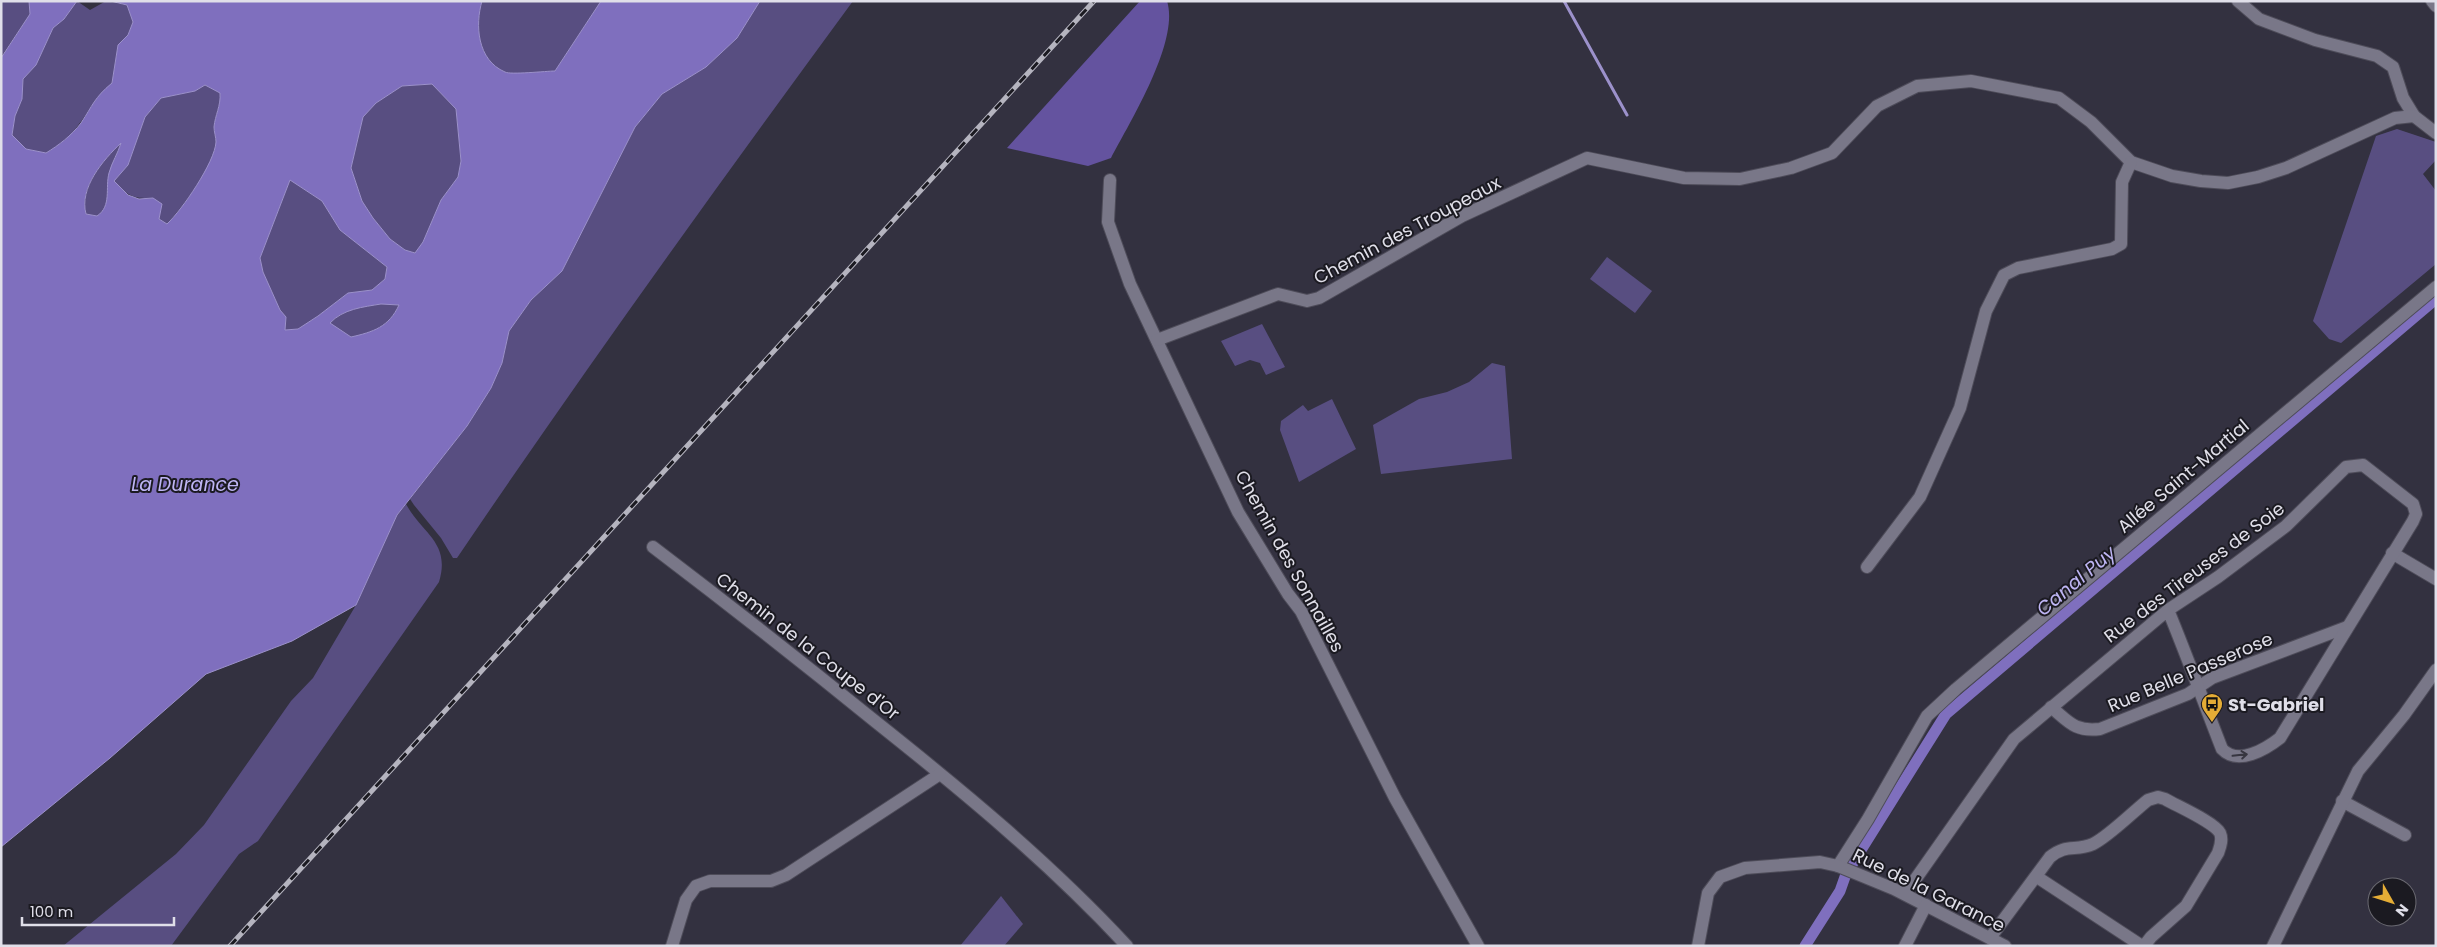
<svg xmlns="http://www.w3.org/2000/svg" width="2437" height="947" font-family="Poppins,sans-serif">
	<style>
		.green { fill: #584e81 }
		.forest { fill: #64539f }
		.water { fill: #7f6fbe; stroke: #9c91cb; fill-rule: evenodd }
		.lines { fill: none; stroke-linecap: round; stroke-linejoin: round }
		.stream { stroke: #9c91cb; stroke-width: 3 }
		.canal { stroke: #7f6fbe; stroke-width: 11 }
		.minor-casing { stroke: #4e4c59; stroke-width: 14 }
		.minor { stroke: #797788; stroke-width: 12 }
		.rail-casing { stroke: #b5b4bf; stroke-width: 5 }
		.rail { stroke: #1b1a21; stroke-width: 3; stroke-dasharray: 9; stroke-linecap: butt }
		.oneway { stroke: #373640 }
		.labels { text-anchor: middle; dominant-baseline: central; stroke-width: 4; stroke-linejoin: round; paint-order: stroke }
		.street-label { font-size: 18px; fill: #e0dfe9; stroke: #1b1a21 }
		.poi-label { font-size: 18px; font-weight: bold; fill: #e0dfe9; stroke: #1b1a21; text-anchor: start }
		.water-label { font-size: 19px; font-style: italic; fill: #beb5f4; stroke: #1b1a21 }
	</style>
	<rect width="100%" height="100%" fill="#333140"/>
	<g class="green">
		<polygon points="1,1 29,1 30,14 1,57"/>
		<path d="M77 1 90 10 106 1 127 5 133 22 128 35 118 45 112 84C93 98 93 107 79 124 70 137 59 145 46 153L26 149 12 135 15 116 22 99 23 79 36 65 53 28 64 19Z"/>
		<path d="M482 1H601L555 71C546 71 511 75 505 72 477 60 475 25 482 1Z"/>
		<path d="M760 1H853C718 185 585 369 457 558H453L441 538 414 505 410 499 467 426 491 388 502 363 509 331 531 300 562 271 635 127 662 94 706 67 737 38Z"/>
		<polygon points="432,84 456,109 461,161 458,177 441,200 423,242 416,253 405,250 390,239 373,218 362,201 351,168 363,117 376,103 402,86"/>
		<path d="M205 85 220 93C221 106 215 114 214 127 214 132 216 137 216 142 216 163 182 208 167 224L159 219 153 198C132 199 128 195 113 182L128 165 145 117 161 98 195 91Z"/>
		<polygon points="2397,129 2436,142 2436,160 2423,174 2436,191 2436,264 2341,343 2329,339 2313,321 2376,136"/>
		<path d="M122 142C117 153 111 164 109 176 106 191 111 206 97 216L86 214C80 187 103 160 122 142Z"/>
		<polygon points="290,180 322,201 340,230 387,267 385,279 372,290 348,293 318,316 298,329 285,330 285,317 280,310 263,272 260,258"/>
		<polygon points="1607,257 1652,291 1635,313 1590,279"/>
		<path d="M381 304 399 305C389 327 373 332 351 337L329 323C344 309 362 307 381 304Z"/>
		<polygon points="1262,324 1285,367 1266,375 1260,363 1250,360 1235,366 1221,341"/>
		<polygon points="1492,363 1505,366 1512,459 1381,474 1373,425 1419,399 1447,392 1469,382"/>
		<polygon points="1332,399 1356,449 1299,482 1280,430 1281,421 1303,405 1308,411"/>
		<path d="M406 504C422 534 451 542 439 582L258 841 239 854 171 946H63L176 854 204 825 291 701 313 678 356 605 397 515Z"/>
		<polygon points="1001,896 1023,924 1004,946 960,946"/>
	</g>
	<path class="forest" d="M1140 1H1167C1180 41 1130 122 1111 158L1088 166 1007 148Z"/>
	<path class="water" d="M29 1H77L64 19 53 28 36 65 23 79 22 99 15 116 12 135 26 149 46 153C59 145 71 136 81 123 93 105 94 98 112 83L118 45 128 35 133 22 127 5 110 1H482C475 25 477 60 505 72 510 75 547 71 555 71L601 1H760L737 38 706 67 662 94 635 127 562 271 531 300 509 331 502 363 491 388 467 426 397 515 356 605 292 641 206 674 110 758 1 847V58L30 14ZM432 84 456 109 461 161 458 177 441 200 423 242 415 253 405 250 390 239 373 218 362 201 351 168 363 117 376 103 402 86ZM205 85 220 93C221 106 215 115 214 127 214 132 216 137 216 142 215 162 182 210 167 224L159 219 162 204 153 198 139 199 128 195 114 181 128 165 145 117 161 98 195 91ZM121 143C118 153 112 162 109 173 105 188 112 206 97 216L86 214C79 188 103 160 121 143ZM290 180 322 201 340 230 387 267 385 279 372 290 348 293 318 316 298 329 285 330 286 317 280 310 263 272 260 258ZM381 304 399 305C389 327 373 332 351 337L330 323C343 309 363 307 381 304Z"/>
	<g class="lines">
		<polyline class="stream" points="1564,1 1627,115"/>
		<polyline class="canal" points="1805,946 1840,891 1846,874 1946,714 2436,299"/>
		<g class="minor-casing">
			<g id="minor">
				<polyline points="2238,1 2259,19 2315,40 2377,56 2393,67 2403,98 2414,116 2436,133"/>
				<polyline points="2432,1 2436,6"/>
				<polyline points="1110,180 1108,222 1130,284 1238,512 1288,594 1301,611 1395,798 1478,946"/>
				<polyline points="1157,340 1278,294 1307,301 1319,298 1462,216 1587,158 1684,178 1740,179 1791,168 1832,153 1877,106 1917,86 1971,81 2059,98 2091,122 2131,162 2172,176 2201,181 2228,183 2258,177 2286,168 2395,118 2414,116"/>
				<path d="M653 547C728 604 802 662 876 722 964 792 1050 863 1127 946"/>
				<polyline points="2392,553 2436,579"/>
				<polyline points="1867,567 1920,497 1960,408 1986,311 2004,275 2018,268 2112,249 2121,244 2122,182 2131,162"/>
				<path d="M2051 707C2069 722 2075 732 2100 729L2188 694 2212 678 2347 627"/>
				<polyline points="2342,801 2405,835"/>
				<polyline points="1838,866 1868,819 1927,716 1956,689 2436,287"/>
				<polyline points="2037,877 2142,946"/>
				<path d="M1905 894 2014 739 2168 610 2218 577 2286 526 2346 467 2363 465 2413 504 2416 514 2413 521 2280 738C2266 749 2238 766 2222 749 2204 703 2187 656 2168 610"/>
				<path d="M1990 938 2050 857C2067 843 2075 852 2093 844 2108 837 2134 811 2148 800L2158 797 2165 799C2177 806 2214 822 2220 833 2223 840 2220 847 2218 853L2186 906 2151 937 2144 946"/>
				<polyline points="672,946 686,900 696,886 710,881 771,881 786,875 940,774"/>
				<polyline points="1698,946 1708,893 1720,877 1745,868 1820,862 1838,866 1894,889 2005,946"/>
				<polyline points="1905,946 1926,905"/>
				<polyline points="2273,946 2358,771 2404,715 2436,670"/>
			</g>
		</g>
		<use href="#minor" class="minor"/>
		<g class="rail-casing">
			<polyline id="rail" points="230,946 1094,1"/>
		</g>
		<use href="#rail" class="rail"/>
	</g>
	<defs><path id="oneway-shaft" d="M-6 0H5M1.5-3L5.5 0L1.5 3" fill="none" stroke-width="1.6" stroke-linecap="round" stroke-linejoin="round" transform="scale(1.25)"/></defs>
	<use class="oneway" href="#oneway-shaft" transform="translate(2240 755) rotate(-6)"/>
	<defs>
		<g id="bus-pin" transform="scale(1.125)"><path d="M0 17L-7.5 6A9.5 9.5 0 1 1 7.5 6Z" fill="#e5ad36" stroke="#1b1a21"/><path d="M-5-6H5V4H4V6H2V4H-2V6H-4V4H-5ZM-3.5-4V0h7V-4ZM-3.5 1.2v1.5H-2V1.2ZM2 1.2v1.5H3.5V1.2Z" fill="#111"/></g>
	</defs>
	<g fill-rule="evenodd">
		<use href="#bus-pin" x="2212" y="704"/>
	</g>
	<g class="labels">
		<g class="street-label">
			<text transform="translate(1407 230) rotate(-28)">Chemin des Troupeaux</text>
			<text transform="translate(2183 476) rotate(-40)">Allée Saint-Martial</text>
			<text transform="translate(1290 561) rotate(61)">Chemin des Sonnailles</text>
			<text transform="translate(2194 572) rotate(-37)">Rue des Tireuses de Soie</text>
			<text transform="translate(808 646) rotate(38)">Chemin de la Coupe d'Or</text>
			<text transform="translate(2190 672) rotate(-23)">Rue Belle Passerose</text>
			<text transform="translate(1929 890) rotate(26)">Rue de la Garance</text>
		</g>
		<g class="poi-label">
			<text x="2228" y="704">St-Gabriel</text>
		</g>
		<g class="water-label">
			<text x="185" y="484">La Durance</text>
			<text transform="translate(2076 581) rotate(-40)">Canal Puy</text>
		</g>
	</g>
	<rect width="2437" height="947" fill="none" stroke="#e0dfe9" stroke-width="5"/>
	<g transform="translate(2392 902) rotate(129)"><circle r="24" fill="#1b1a21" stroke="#6a6971"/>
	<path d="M0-4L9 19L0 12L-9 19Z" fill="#e5ad36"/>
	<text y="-8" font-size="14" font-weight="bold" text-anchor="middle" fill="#e0dfe9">N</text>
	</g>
	<path d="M22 917v8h152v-8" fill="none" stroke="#e0dfe9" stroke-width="2.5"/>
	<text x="30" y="917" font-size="15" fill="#e0dfe9" stroke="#1b1a21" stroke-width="4" paint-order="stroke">100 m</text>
</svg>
